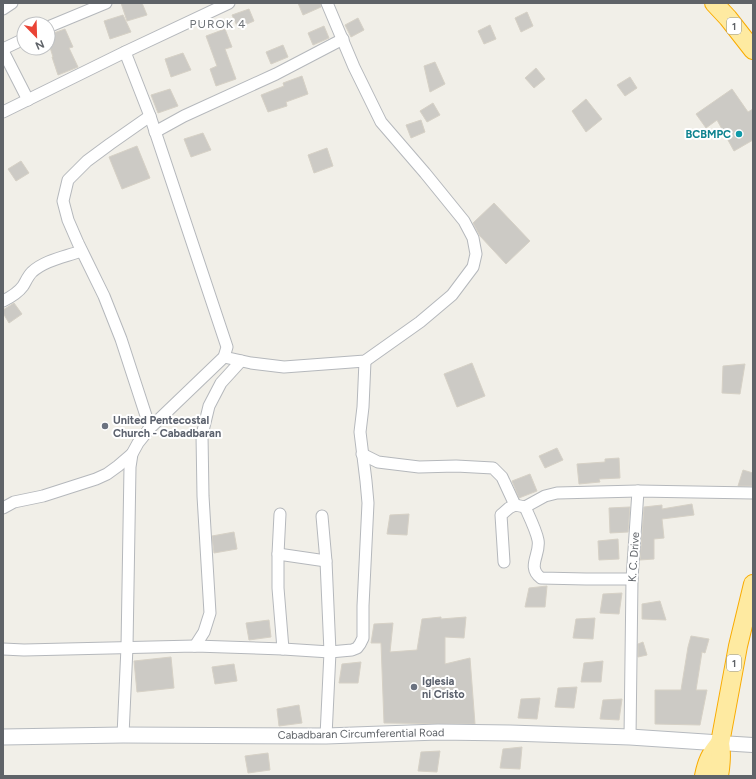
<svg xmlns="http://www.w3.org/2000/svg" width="756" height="779" font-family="Figtree,sans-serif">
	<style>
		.building { fill: #cccac5; stroke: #d6d1c6 }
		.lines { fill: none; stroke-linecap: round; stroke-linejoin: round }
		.minor-casing { stroke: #b5b8bc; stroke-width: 13 }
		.tertiary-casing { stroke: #b5b8bc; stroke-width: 16 }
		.secondary-casing { stroke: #b6babf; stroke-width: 17 }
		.trunk-casing { stroke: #f9ab00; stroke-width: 20 }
		.minor { stroke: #fff; stroke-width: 11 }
		.tertiary { stroke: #fff; stroke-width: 14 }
		.secondary { stroke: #fff; stroke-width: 15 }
		.trunk { stroke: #feeaa1; stroke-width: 18 }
		.culture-dot { fill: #0f9aa8; stroke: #fff; stroke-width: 1.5 }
		.worship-dot { fill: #6b7280; stroke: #fff; stroke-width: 1.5 }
		.labels { text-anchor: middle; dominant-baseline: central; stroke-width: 4; stroke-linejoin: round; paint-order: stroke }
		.shield { fill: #fff; stroke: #8f9295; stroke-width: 1 }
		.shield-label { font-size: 10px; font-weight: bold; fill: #5f6368 }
		.culture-label { font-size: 11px; font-weight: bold; fill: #0d838f; stroke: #fff; text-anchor: end }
		.worship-label { font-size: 11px; font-weight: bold; fill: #5b616d; stroke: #fff; text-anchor: start }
		.street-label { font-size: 11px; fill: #5f6368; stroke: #fff }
		.neighbourhood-label { font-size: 12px; letter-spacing: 1px; fill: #70757a; stroke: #fff }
	</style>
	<rect width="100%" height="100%" fill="#f1efe8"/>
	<g class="building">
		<polygon points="121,3 142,3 147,15 127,21"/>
		<polygon points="298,3 320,3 321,7 303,15"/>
		<polygon points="249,9 254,21 238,28 232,15"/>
		<polygon points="527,12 533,26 521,32 515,18"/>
		<polygon points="123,15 131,32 110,39 104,21"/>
		<polygon points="358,18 364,30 351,37 345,25"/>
		<polygon points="490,25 496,39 484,44 478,31"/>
		<polygon points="324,26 329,38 313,45 308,33"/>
		<polygon points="65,29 73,47 69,48 78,67 58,75 52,57 53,57 48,41 48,35"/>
		<polygon points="225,29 232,47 225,49 236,79 216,86 210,69 217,66 206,36"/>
		<polygon points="283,45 288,57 271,64 266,52"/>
		<polygon points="183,53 191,70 171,77 165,59"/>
		<polygon points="435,62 445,84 430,92 424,66"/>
		<polygon points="536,68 545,79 534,88 525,78"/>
		<polygon points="302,76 308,94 286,102 287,106 268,112 261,95 284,86 283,83"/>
		<polygon points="630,77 637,88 625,96 617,85"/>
		<polygon points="170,89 178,106 158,113 151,95"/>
		<polygon points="732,89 748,112 753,109 753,140 734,151 717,120 706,128 696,114"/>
		<polygon points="586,99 602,119 586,132 572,111"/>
		<polygon points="433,103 440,115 427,122 420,111"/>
		<polygon points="421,120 425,132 411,138 406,125"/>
		<polygon points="203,133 211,150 191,157 184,139"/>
		<polygon points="137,146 150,178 122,189 109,157"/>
		<polygon points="327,148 333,166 314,173 308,155"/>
		<polygon points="21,161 29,173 16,181 8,169"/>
		<polygon points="494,203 530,241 506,264 480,236 473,223"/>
		<polygon points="14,303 22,314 9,323 3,313 3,310"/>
		<polygon points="472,363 485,396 457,407 444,374"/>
		<polygon points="745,364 740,394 722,393 723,366"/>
		<polygon points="557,448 563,460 545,468 539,456"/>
		<polygon points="619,458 620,478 599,479 600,482 579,484 577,464 605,462 605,459"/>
		<polygon points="743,470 753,473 753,486 738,486"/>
		<polygon points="530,474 537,491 519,498 512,481"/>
		<polygon points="692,504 694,515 662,519 664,538 654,539 654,559 640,560 644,507 662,505 662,509"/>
		<polygon points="630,507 628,532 610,533 609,508"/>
		<polygon points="409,514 407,535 387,534 390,515"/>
		<polygon points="234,532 237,549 214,553 212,536"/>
		<polygon points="618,539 619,559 599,560 598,541"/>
		<polygon points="547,586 545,607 525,607 529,588"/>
		<polygon points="622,593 619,614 600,613 603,594"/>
		<polygon points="660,601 666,620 642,619 642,604"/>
		<polygon points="441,617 441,619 466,617 464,638 445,637 445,664 470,658 475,724 384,723 381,643 371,643 374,624 393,623 390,652 417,650 422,619"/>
		<polygon points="595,618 593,639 573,638 576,619"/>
		<polygon points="269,620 271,637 249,640 246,623"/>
		<polygon points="691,636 709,639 705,653 702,652 696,690 707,690 700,725 655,724 655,690 681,690 688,647"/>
		<polygon points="643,642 647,655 638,657 638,644"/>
		<polygon points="171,657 174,688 137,692 134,661"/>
		<polygon points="603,661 601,682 581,682 584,663"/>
		<polygon points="361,662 358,683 339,683 342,664"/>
		<polygon points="234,664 237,681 215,684 212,667"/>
		<polygon points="577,687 574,708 555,707 558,688"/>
		<polygon points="540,698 537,719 518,718 521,699"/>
		<polygon points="622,699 619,720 600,719 603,700"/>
		<polygon points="299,705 302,723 279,726 277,709"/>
		<polygon points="522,747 520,769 500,768 503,749"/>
		<polygon points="440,751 437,772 418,771 421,752"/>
		<polygon points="268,753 270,770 248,773 245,756"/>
	</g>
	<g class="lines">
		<g class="minor-casing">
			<g id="minor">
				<polyline points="3,9 12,3"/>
				<polyline points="48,27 106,3"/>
				<polyline points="3,49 24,39"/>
				<polyline points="3,51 28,100"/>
				<polyline points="3,112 125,52 229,3"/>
				<polyline points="155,132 184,116 276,74 343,39"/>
				<path d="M3 301C11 297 18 293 23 286 26 281 28 276 32 272 45 260 65 257 81 251"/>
				<polyline points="224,357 251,363 284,367 365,361 420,322 452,295 473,267 476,254 473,238 464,221 425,173 381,122 354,67 327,3"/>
				<polyline points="150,428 121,339 104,296 78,243 68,220 63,201 68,180 87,161 110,144 150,116"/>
				<polyline points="362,454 378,462 419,467 456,466 493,468 502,477 515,505"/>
				<path d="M525 507C529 516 536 530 538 540 541 554 526 567 541 578L586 579H632"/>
				<polyline points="3,508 14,502 43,496 96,479 107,474 118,466 132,454"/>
				<polyline points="280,514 278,554 278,588 283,649"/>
				<polyline points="322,516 326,561 330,652 326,736"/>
				<polyline points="278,554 326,561"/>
				<polyline points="504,562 501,515 509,508 515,505 525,507 545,496 557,493 638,491"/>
				<polyline points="195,646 204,632 210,613 203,496 202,435 209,406 221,383 241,361"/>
				<polyline points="3,649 24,650 195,646 283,649 330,652 352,650 357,648 360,644 363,638 363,606 368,503 366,481 360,432 363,407 365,361"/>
				<polyline points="123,735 127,647 130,467 132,454 138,443 150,428 224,357 227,347 150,116 125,52"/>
				<polyline points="630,737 632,579 638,491 753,493"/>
			</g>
		</g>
		<g class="tertiary-casing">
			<polyline id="tertiary" points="720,743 753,745"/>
		</g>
		<g class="secondary-casing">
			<polyline id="secondary" points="3,737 123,735 326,736 438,732 510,733 630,737 720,743"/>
		</g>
		<g class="trunk-casing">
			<g id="trunk">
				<polyline points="714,3 728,18 753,50"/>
				<path d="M704 776C707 761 710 755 720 743"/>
				<path d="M719 776C721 764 722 755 720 743L738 646 753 584"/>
			</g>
		</g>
		<use href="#minor" class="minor"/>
		<use href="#tertiary" class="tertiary"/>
		<use href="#secondary" class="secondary"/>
		<use href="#trunk" class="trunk"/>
	</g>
	<circle class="culture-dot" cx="739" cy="134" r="4"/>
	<g class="worship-dot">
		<circle cx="105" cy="426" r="4"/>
		<circle cx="414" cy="687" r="4"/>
	</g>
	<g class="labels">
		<g class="shield">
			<rect x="727" y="18" width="14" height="16" rx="3"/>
			<rect x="727" y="655" width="14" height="16" rx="3"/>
		</g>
		<g class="shield-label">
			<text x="734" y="26">1</text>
			<text x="734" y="663">1</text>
		</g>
		<g class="culture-label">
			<text x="731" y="134">BCBMPC</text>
		</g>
		<g class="worship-label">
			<text x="113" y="420">United Pentecostal<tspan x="113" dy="13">Church - Cabadbaran</tspan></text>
			<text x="422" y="681">Iglesia<tspan x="422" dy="13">ni Cristo</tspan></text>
		</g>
		<g class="street-label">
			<text transform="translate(634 557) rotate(-86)">K. C. Drive</text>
			<text transform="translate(361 734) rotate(-1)">Cabadbaran Circumferential Road</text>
		</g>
		<g class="neighbourhood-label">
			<text x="218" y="24">PUROK 4</text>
		</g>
	</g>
	<rect width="756" height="779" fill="none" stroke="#5f6368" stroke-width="8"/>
	<g transform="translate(36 36) rotate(157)"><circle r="19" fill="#ffffff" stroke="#bfc1c3"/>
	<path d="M0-3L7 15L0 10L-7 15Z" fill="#ea4335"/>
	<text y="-6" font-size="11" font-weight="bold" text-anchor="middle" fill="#5f6368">N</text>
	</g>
</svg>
